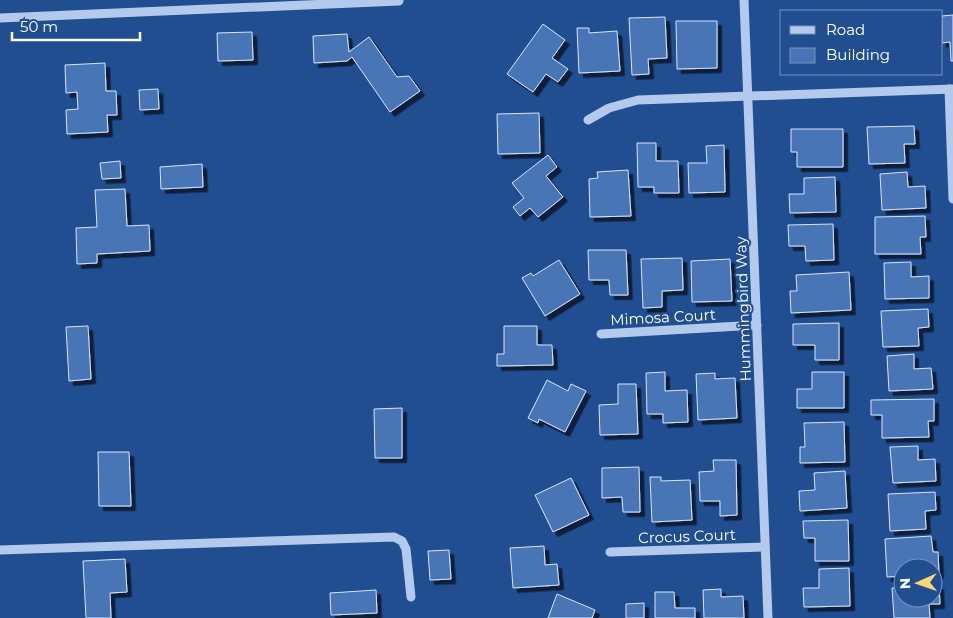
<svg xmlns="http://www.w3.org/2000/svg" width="953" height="618" font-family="Montserrat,sans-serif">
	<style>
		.building { fill: #4674b6; stroke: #d8e6f9; filter: url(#shadow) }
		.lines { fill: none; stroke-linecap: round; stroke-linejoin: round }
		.minor { stroke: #b3caed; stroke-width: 9 }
		.labels { text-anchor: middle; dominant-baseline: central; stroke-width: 4; stroke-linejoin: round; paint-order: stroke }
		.street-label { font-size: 15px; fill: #fff; stroke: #214d91 }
	</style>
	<defs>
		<filter id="shadow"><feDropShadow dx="4.5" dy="4.5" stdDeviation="0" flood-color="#0009"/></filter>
	</defs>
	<rect width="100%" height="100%" fill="#214d91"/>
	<g class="building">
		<polygon points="953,15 953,61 951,61 950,42 942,43 942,16"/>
		<polygon points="665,17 667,58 648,59 649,74 632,75 629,18"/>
		<polygon points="676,21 717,21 717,68 677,69"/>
		<polygon points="543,24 565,40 552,58 568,69 558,82 546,74 533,92 507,74"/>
		<polygon points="577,28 589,28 589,33 617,31 620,71 579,73"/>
		<polygon points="252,32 253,60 218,61 217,33"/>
		<polygon points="347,34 349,52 369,37 397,77 409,76 420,91 390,112 352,57 347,61 314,63 313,36"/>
		<polygon points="105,63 106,91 116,91 117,115 107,115 108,132 67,134 66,110 78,109 77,92 66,93 65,65"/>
		<polygon points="158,89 159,109 140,110 139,90"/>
		<polygon points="539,113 540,153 498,154 497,114"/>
		<polygon points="914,126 915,144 904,144 905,163 869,164 867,127"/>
		<polygon points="791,129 843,129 843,167 797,167 797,152 791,152"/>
		<polygon points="637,143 656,143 656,161 678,161 679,193 654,193 654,187 638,187"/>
		<polygon points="724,145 725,192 689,193 688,163 707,163 706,146"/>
		<polygon points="548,155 557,167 546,176 563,197 538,217 530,208 520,216 513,207 524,198 512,183"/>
		<polygon points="120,161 121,178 102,179 100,163"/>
		<polygon points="202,164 203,187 161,189 160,167"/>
		<polygon points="628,170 631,216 590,217 589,179 598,178 597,172"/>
		<polygon points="907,172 908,187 925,186 926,208 882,210 880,174"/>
		<polygon points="835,177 836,212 790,213 789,194 804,194 804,178"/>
		<polygon points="125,189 127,226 149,225 150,251 97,254 97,263 77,264 76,228 97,227 95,190"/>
		<polygon points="925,216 926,237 920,237 921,254 875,254 875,217"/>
		<polygon points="833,224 834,260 806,261 805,246 789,246 788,225"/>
		<polygon points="588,250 626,250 628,295 610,295 609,280 589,280"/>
		<polygon points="682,258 683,290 662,291 662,307 643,308 641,259"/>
		<polygon points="730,259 732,301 692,302 691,261"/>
		<polygon points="559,260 580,294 545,316 522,278 531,273 533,276"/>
		<polygon points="911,262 911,277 929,276 929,298 885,299 884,263"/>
		<polygon points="849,272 851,310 791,313 790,291 797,291 796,275"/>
		<polygon points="928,309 929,327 918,328 919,346 883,347 881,311"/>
		<polygon points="839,323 839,360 815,360 815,345 793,345 793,324"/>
		<polygon points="88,326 91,379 69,381 66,327"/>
		<polygon points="504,326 537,326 537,345 552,345 553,365 497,366 497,354 504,354"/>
		<polygon points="914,354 914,369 931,368 933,389 889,391 887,356"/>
		<polygon points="665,372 665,391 687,390 688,422 663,423 663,414 647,414 646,373"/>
		<polygon points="812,372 844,372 844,408 797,408 797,389 812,389"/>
		<polygon points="715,373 715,379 735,378 737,418 698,420 696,374"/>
		<polygon points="547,380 568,391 571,384 586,391 565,432 539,419 538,423 528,418"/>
		<polygon points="618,384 636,384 638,434 600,435 599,405 618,404"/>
		<polygon points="934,399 934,421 928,421 929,437 882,438 882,415 871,415 871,400"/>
		<polygon points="402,408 402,458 375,458 374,409"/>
		<polygon points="844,422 845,462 800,463 800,447 805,447 804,423"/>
		<polygon points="918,446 918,460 935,459 936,481 893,483 890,447"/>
		<polygon points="98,452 129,452 131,506 99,506"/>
		<polygon points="713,460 736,460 737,515 720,516 720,501 700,501 699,472 714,471"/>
		<polygon points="639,467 640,512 623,512 622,497 602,498 602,468"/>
		<polygon points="845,471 847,508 800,511 799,491 815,490 814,473"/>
		<polygon points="650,477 661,477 661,481 690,480 692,520 652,522"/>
		<polygon points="571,478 589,515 553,532 535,495"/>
		<polygon points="935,492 936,510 925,511 926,529 890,531 888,494"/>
		<polygon points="848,520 849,561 815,561 815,538 804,538 803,521"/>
		<polygon points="931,536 933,552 938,552 939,574 933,574 933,568 903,568 903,576 887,577 885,539"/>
		<polygon points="544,546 545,565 557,564 559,585 513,588 510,548"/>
		<polygon points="449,550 451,579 430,580 428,551"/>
		<polygon points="125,559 127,592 110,593 111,618 86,618 83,561"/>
		<polygon points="849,568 850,606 804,607 803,588 819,588 819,569"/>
		<polygon points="939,585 940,604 929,604 930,618 894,618 892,588 903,588 903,598 933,598 933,586"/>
		<polygon points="721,589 721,597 743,596 744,618 704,618 703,590"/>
		<polygon points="376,590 377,613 331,615 330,593"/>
		<polygon points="655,592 674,592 675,608 695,608 695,618 655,618"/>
		<polygon points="557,594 595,610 592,618 548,618"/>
		<polygon points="644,603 644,618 626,618 626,604"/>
	</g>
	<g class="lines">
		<g class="minor">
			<polyline points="744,0 768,618"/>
			<polyline points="0,18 399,1"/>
			<polyline points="949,89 953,199"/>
			<polyline points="588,120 609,108 638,100 953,89"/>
			<polyline points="601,334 757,325"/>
			<polyline points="0,550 394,537 402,541 406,549 411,597"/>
			<polyline points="610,552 765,547"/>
		</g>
	</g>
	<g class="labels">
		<g class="street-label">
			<text transform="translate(743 309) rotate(-92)">Hummingbird Way</text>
			<text transform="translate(663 317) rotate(-3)">Mimosa Court</text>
			<text transform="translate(687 536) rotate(-2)">Crocus Court</text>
		</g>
	</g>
	<rect x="780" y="10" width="162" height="65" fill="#214d91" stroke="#7a94bd"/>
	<rect x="790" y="26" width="25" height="8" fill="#b3caed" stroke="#7a94bd"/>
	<text x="826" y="35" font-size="15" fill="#ffffff">Road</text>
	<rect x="790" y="48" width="25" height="15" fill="#4674b6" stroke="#7a94bd"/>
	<text x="826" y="60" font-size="15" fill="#ffffff">Building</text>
	<g transform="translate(918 583) rotate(268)"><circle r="24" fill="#214d91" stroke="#7a94bd"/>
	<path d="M0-4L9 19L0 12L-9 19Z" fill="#f9d874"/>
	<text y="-8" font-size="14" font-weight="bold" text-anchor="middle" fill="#ffffff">N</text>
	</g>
	<path d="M12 32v8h128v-8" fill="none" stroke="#ffffff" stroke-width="2.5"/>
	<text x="20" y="32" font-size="15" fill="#ffffff" stroke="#214d91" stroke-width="4" paint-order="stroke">50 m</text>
</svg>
